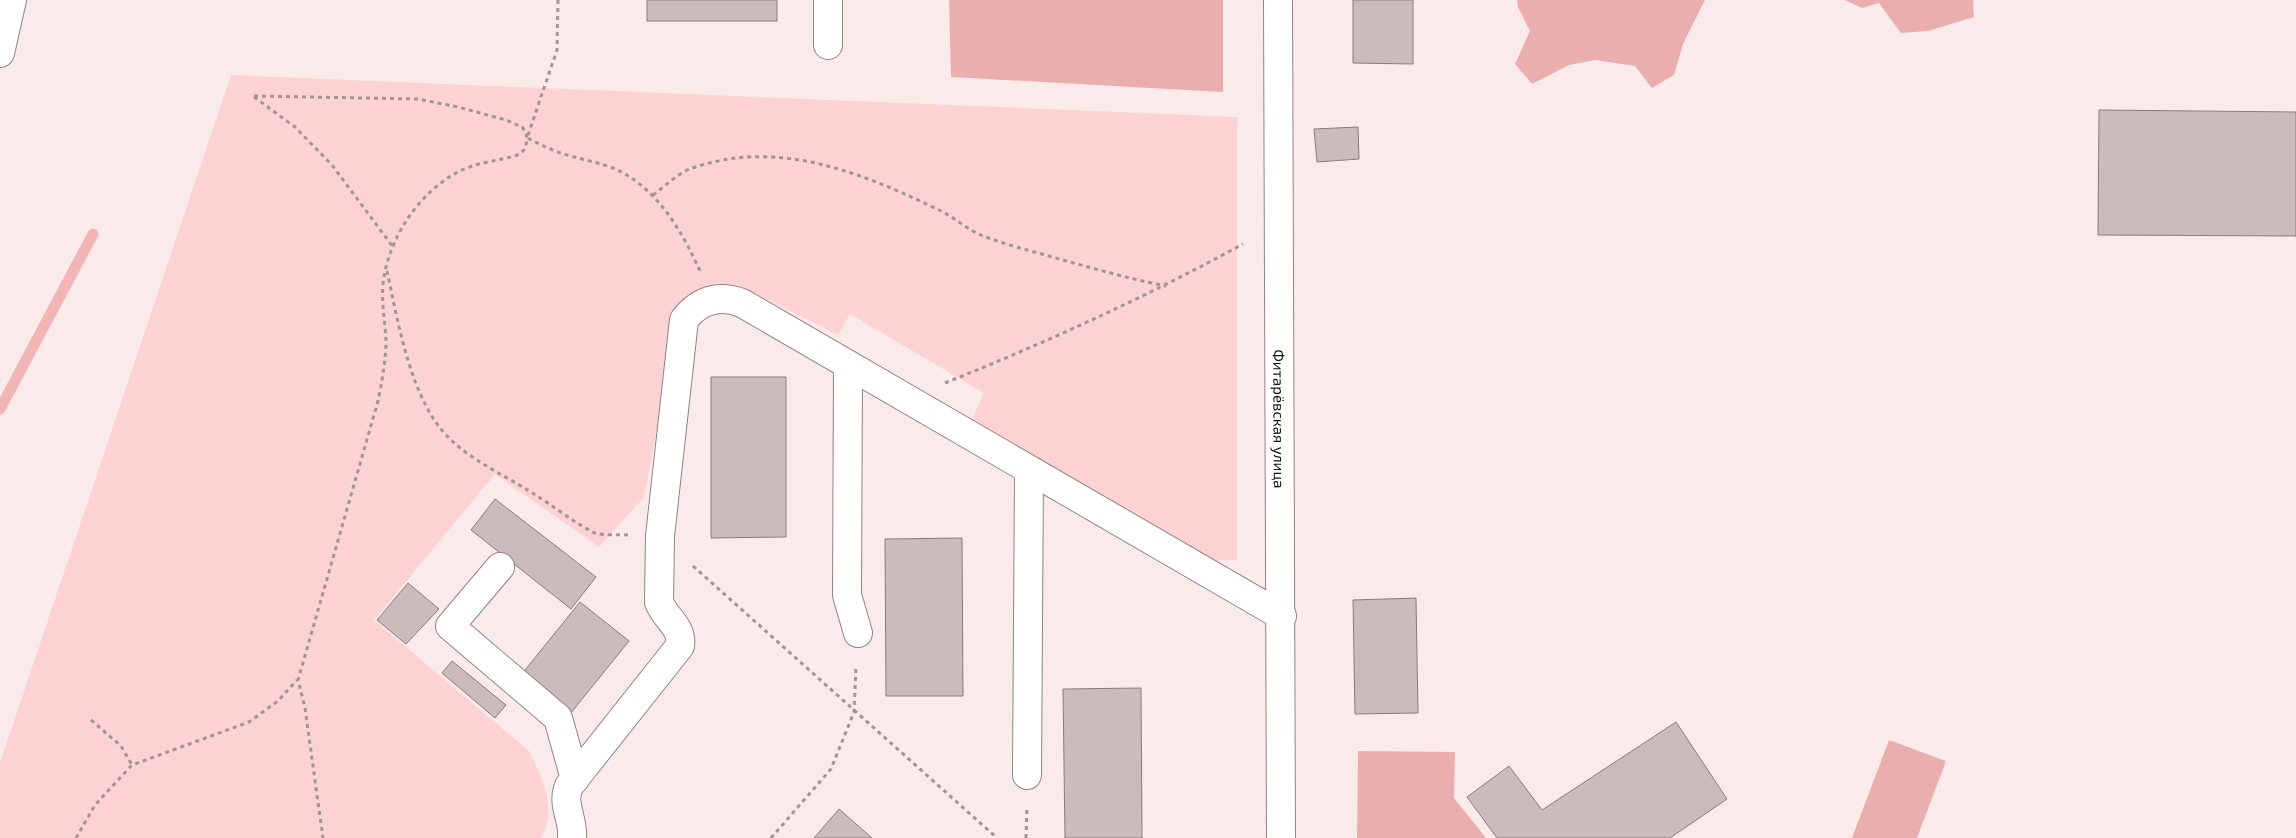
<svg xmlns="http://www.w3.org/2000/svg" width="2296" height="838" font-family="'Exo 2',sans-serif">
	<style>
		.green { fill: #fdd2d2 }
		.forest { fill: #eaaeae }
		.lines { fill: none; stroke-linecap: round; stroke-linejoin: round }
		.stream { stroke: #f2b5b6; stroke-width: 11 }
		.building { fill: #cbb; stroke: #8b7c7c }
		.minor-casing { stroke: #938484; stroke-width: 30 }
		.path { stroke: #a19595; stroke-width: 3; stroke-dasharray: 4 4; stroke-linecap: butt }
		.minor { stroke: #fff; stroke-width: 28 }
		.labels { text-anchor: middle; dominant-baseline: central; stroke-width: 4; stroke-linejoin: round; paint-order: stroke }
		.street-label { font-size: 15px; fill: #140e0e; stroke: #fff }
	</style>
	<rect width="100%" height="100%" fill="#fbeaea"/>
	<path class="green" d="M231 75 1237 117V560H1213L1168 541 970 424 984 393 850 314 838 335 755 293 739 288 679 314 644 497 599 547 495 474 374 620 529 751C543 779 557 808 541 838H0V763Z"/>
	<g class="forest">
		<polygon points="949,0 1223,0 1223,92 951,77"/>
		<polygon points="1517,0 1705,0 1683,44 1674,75 1652,88 1635,66 1595,60 1569,65 1532,84 1515,64 1530,31 1518,7"/>
		<polygon points="1845,0 1973,0 1974,17 1928,31 1901,33 1879,3 1862,8"/>
		<polygon points="1889,740 1946,761 1917,838 1852,838"/>
		<polygon points="1358,751 1455,752 1454,798 1486,838 1357,838"/>
	</g>
	<g class="lines">
		<polyline class="stream" points="0,409 93,234"/>
	</g>
	<g class="building">
		<rect x="647" y="0" width="130" height="21"/>
		<polygon points="1353,0 1413,0 1413,64 1353,63"/>
		<polygon points="2099,110 2296,112 2296,236 2098,235"/>
		<polygon points="1358,127 1359,159 1317,162 1314,129"/>
		<polygon points="711,377 786,377 786,537 711,538"/>
		<polygon points="495,499 596,577 571,609 471,530"/>
		<polygon points="962,538 963,696 886,696 885,539"/>
		<polygon points="408,583 439,609 406,644 377,620"/>
		<polygon points="1416,598 1418,713 1355,714 1353,600"/>
		<polygon points="580,602 629,641 566,719 517,680"/>
		<polygon points="452,661 506,705 495,718 442,673"/>
		<polygon points="1141,688 1142,838 1065,838 1063,689"/>
		<polygon points="1676,722 1727,799 1670,838 1497,838 1467,797 1509,766 1542,810"/>
		<polygon points="839,809 872,838 814,838"/>
	</g>
	<g class="lines">
		<g class="minor-casing">
			<g id="minor">
				<polyline points="828,0 828,45"/>
				<path id="s1" d="M1278 0 1281 838"/>
				<polyline points="0,53 12,0"/>
				<polyline points="848,365 847,595 858,633"/>
				<polyline points="500,567 450,626 558,718 575,779"/>
				<polyline points="1027,775 1029,470"/>
				<path d="M572 838C574 819 561 805 569 786L680 646C683 626 665 619 659 602L660 536 684 320C699 300 719 294 742 303L1282 616"/>
			</g>
		</g>
		<g class="path">
			<path d="M558 0 557 50 527 138C536 142 545 147 555 151 574 158 594 161 613 168 656 186 682 231 700 271"/>
			<path d="M254 96 418 99 458 107 506 120 522 127 526 132 527 141 524 150 520 154C501 161 481 161 462 170 420 190 388 238 383 284 381 305 386 325 386 345 385 364 382 382 378 401L298 680 305 708 323 838"/>
			<polyline points="254,97 295,127 332,165 393,247"/>
			<path d="M653 195C664 187 677 174 690 169 776 137 863 173 941 211 955 218 968 230 983 236 1004 244 1027 250 1049 256 1088 267 1126 278 1166 286"/>
			<path d="M387 271C398 322 411 403 451 440 474 462 506 476 534 494 552 505 576 524 595 533 604 536 619 534 629 535"/>
			<path d="M945 383C1047 342 1146 297 1243 244"/>
			<polyline points="693,566 997,838"/>
			<polyline points="91,720 121,746 132,765"/>
			<polyline points="76,838 95,805 132,765 249,722 278,701 297,680"/>
			<polyline points="771,838 831,769 854,712 856,666"/>
			<polyline points="1026,838 1027,806"/>
		</g>
		<use href="#minor" class="minor"/>
	</g>
	<g class="labels">
		<g class="street-label">
			<text stroke="none"><textPath href="#s1" startOffset="419">Фитарёвская улица</textPath></text>
		</g>
	</g>
</svg>
